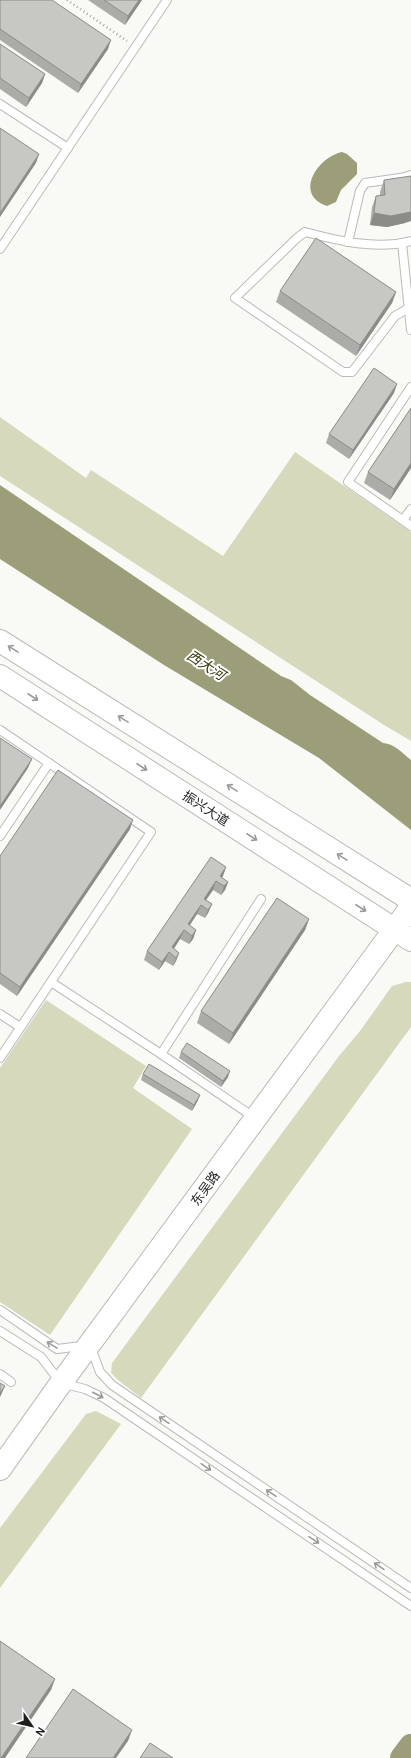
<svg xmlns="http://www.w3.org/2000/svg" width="411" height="1758" font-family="Cabin,'Noto Sans SC',sans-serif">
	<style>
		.green { fill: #d7d9bd }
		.water { fill: #9b9e78 }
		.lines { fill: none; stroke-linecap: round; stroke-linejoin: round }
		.river { stroke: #9b9e78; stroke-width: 24 }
		.lane-casing { stroke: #babbb6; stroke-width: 10 }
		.secondary-casing { stroke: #babbb6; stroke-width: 24 }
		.path { stroke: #a6a7a3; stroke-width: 2.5; stroke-dasharray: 1 3; stroke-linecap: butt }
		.lane { stroke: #fff; stroke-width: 8 }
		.secondary { stroke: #fff; stroke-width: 22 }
		.wall { fill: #ababa8 }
		.shaded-wall { fill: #8b8b88 }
		.building { fill: #c7c7c3; stroke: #8b8b88 }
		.oneway { stroke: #9a9a99 }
		.labels { text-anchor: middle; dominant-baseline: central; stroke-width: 4; stroke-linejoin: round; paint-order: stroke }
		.street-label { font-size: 13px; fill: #1e1e1c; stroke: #fff }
		.water-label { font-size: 14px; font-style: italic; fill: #373908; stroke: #fff }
	</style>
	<rect width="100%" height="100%" fill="#f9faf5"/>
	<g class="green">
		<polygon points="0,417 86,478 91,470 223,556 295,452 411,532 411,741 384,725 0,476"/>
		<polygon points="406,982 411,982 411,1027 141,1398 118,1380 111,1373 112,1363 339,1056 360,1031 392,986"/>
		<polygon points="46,1000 146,1066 133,1088 192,1129 50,1335 0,1302 0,1068"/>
		<polygon points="96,1411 121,1424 0,1588 0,1528 86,1414"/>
	</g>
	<g class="water">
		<path d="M342 152 347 154 357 163V174L341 190 336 202 327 206C293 194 318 157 342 152Z"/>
		<path d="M0 485 281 676 291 680 310 695 383 743C395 744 402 753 411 760V830L319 758 164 665 0 559Z"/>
	</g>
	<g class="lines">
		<polyline class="river" points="402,1758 411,1746"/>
		<g class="lane-casing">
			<g id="lane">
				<polyline points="0,104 68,148"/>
				<polyline points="348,242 360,191 365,183 400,178 411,175"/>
				<polyline points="402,243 411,330"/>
				<polyline points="0,249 167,0"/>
				<path d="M409 308 395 316 352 372H343L235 298 297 238 305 232C339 241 376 250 411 241"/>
				<polyline points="411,387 348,482 411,526"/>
				<polyline points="403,520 411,509"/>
				<polyline points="0,730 151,832 0,1058"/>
				<polyline points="0,836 49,763"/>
				<polyline points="51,982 161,1054 261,899"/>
				<polyline points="0,1014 20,1027"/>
				<polyline points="161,1054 255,1118"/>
				<polyline points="0,1310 57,1349 90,1345 100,1372 112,1385 411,1588"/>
				<polyline points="0,1331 41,1357 61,1383 85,1389 104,1398 411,1606"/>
				<polyline points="0,1374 11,1382"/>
			</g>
		</g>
		<g class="secondary-casing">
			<g id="secondary">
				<polyline points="0,641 411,900"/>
				<polyline points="0,676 411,940"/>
				<polyline points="0,1469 61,1383 411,907"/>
			</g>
		</g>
		<polyline class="path" points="67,0 127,41"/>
		<use href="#lane" class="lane"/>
		<use href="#secondary" class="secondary"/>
	</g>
	<g class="wall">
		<polygon points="0,0 108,49 78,93 0,40"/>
		<polygon points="88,0 142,0 125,25"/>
		<polygon points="0,44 45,74 42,83 26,107 0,89"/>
		<polygon points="384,180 405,223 387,227 370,225 372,207 376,196 380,196 380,192"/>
		<polygon points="280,291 396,292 392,303 356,356 276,302"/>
		<polygon points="394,393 349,459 326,443 329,434"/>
		<polygon points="411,408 411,468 390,500 364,483 368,472"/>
		<polygon points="130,829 17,996 0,984 0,856"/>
		<polygon points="226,867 222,878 228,882 225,890 221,895 213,890 206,900 212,904 208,913 205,918 197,914 189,926 196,930 193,939 189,944 180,939 174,949 179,953 176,961 173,966 165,961 159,970 144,960 147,951"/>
		<polygon points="309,919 305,930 229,1044 197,1023 201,1011"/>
		<polygon points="181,1052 228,1077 221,1087 179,1058"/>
		<polygon points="143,1074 200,1095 197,1102 192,1111 141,1080"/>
	</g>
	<g class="shaded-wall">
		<polygon points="139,0 142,0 125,25 128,16"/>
		<polygon points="111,40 108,49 78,93 81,84"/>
		<polygon points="45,74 42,83 26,107 29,98"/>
		<polygon points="39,154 36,163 0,217 0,213"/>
		<polygon points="411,212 411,221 405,223 387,227 370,225 374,213"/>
		<polygon points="396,292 392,303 356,356 360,345"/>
		<polygon points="397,384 394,393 349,459 353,450"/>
		<polygon points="411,463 411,468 390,500 394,489"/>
		<polygon points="32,759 28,768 0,810 0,806"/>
		<polygon points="133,820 130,829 17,996 20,987"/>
		<polygon points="226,867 223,876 219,882 220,876"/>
		<polygon points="216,881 213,890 202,906 204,899"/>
		<polygon points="228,882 225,890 221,895 224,886"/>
		<polygon points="212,904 208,913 205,918 208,910"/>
		<polygon points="201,905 197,914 186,931 188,924"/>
		<polygon points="309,919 305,930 229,1044 233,1033"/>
		<polygon points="184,930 180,939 170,954 172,947"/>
		<polygon points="196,930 193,939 189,944 192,936"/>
		<polygon points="169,952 165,961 159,970 162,962"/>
		<polygon points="179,953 176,961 173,966 176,958"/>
		<polygon points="230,1071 228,1077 221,1087 223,1081"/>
		<polygon points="200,1095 197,1102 192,1111 194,1105"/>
		<polygon points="5,1386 1,1395 0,1397 0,1393"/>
		<polygon points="55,1679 51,1690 5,1758 1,1758"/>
		<polygon points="132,1730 128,1741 116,1758 113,1758"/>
	</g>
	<g class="building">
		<polygon points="0,0 52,0 111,40 81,84 0,29"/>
		<polygon points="104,0 139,0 128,16"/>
		<polygon points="0,44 45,74 29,98 0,78"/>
		<polygon points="0,128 39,154 0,213"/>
		<polygon points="411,176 411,212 391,216 374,213 376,196 385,195 384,180"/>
		<polygon points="316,238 396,292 360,345 280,291"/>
		<polygon points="374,368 397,384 353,450 329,434"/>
		<polygon points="411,408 411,463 394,489 368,472"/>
		<polygon points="0,738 32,759 0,806"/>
		<polygon points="58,770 133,820 20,987 0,973 0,856"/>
		<polygon points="211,857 226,867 220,876 228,882 224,886 216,881 204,899 212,904 208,910 201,905 188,924 196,930 192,936 184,930 172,947 179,953 176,958 169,952 162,962 147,951"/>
		<polygon points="277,898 309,919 233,1033 201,1011"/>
		<polygon points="187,1043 230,1071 223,1081 181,1052"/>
		<polygon points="149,1064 200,1095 194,1105 143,1074"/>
		<polygon points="0,1383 5,1386 0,1393"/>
		<polygon points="0,1641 55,1679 1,1758 0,1758"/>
		<polygon points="73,1689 132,1730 113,1758 26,1758"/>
		<polygon points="150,1743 173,1758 140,1758"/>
	</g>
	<defs><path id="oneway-shaft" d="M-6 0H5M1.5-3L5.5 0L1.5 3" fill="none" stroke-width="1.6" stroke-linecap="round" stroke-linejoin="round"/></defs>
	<g class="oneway">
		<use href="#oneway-shaft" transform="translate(13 649) rotate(-148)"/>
		<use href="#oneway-shaft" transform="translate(33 697) rotate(33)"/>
		<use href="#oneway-shaft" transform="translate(123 719) rotate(-148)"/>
		<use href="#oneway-shaft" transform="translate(142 767) rotate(33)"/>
		<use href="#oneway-shaft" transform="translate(232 788) rotate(-148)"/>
		<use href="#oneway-shaft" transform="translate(252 837) rotate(33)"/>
		<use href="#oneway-shaft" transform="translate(342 857) rotate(-148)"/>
		<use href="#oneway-shaft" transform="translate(361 908) rotate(33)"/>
		<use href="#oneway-shaft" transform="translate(52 1345) rotate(-148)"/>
		<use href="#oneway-shaft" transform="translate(98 1395) rotate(27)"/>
		<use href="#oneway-shaft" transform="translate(164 1420) rotate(-146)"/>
		<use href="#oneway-shaft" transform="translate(206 1467) rotate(34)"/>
		<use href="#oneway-shaft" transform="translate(271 1493) rotate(-146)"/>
		<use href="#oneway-shaft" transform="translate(314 1540) rotate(34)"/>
		<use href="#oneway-shaft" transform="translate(379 1566) rotate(-146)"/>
	</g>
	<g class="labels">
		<g class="street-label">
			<text transform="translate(206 808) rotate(33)">振兴大道</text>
			<text transform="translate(205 1188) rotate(-54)">东吴路</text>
		</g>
		<g class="water-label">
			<text transform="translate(206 665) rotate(33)">西大河</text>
		</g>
	</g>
	<g transform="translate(32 1726) rotate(124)" stroke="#ffffff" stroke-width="3" paint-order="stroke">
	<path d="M0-3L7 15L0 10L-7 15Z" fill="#1e1e1c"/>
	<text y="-6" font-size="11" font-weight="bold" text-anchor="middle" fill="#1e1e1c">N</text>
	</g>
</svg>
